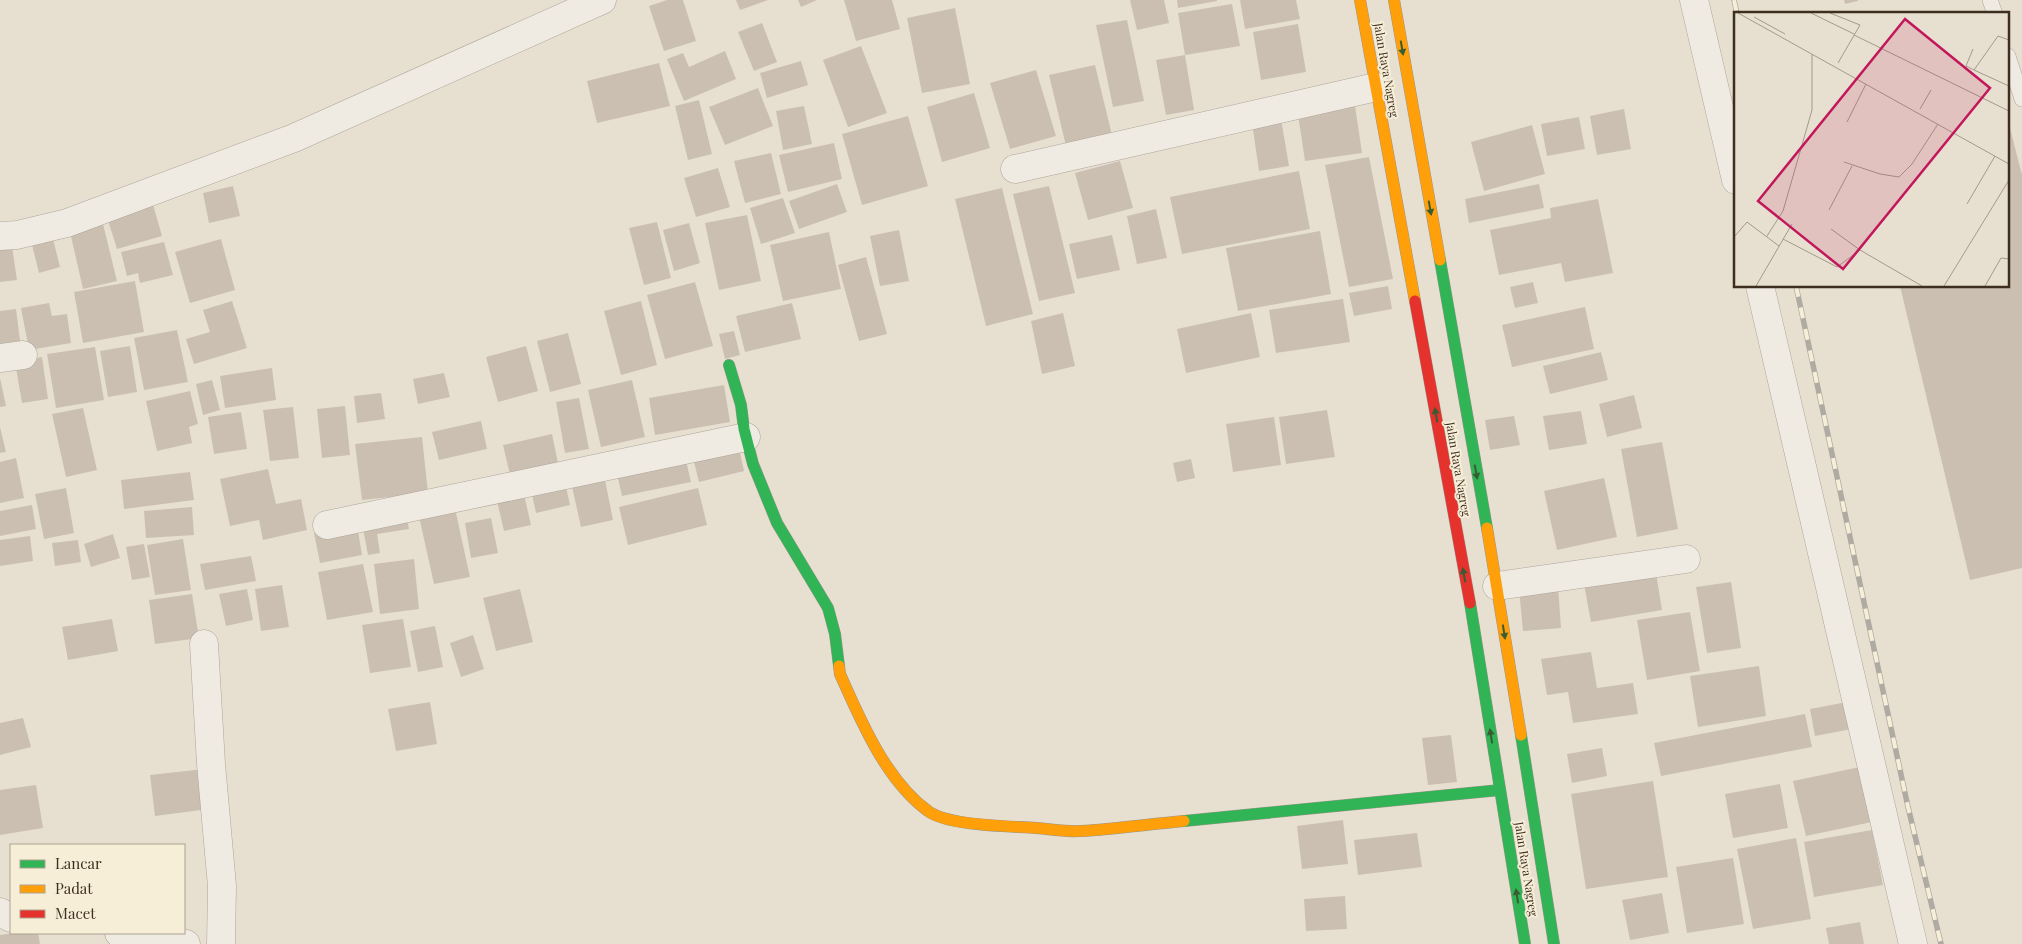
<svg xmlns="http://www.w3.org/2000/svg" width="2022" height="944" font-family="'Playfair Display',serif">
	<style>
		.building { fill: #cbbfb2 }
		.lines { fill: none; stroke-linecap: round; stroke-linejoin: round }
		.lane-casing { stroke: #ada599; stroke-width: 16 }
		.street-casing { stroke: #ada599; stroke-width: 29 }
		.fast-casing { stroke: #9c958a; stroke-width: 12 }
		.slow-casing { stroke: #9c958a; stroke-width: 12 }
		.jam-casing { stroke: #9c958a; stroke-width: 12 }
		.lane { stroke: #efebe3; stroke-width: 15 }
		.street { stroke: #efebe3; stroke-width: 28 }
		.fast { stroke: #30b455; stroke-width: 11 }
		.slow { stroke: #ff9f0a; stroke-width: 11 }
		.jam { stroke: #e5322d; stroke-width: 11 }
		.rail-casing { stroke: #afaaa2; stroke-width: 5.5 }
		.rail { stroke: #f7eed8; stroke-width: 4; stroke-dasharray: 11; stroke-linecap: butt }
		.oneway { fill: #385d33 }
		.labels { text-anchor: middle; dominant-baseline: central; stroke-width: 4; stroke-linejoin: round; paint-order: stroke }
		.street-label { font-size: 12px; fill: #3d2e20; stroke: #f7eed8 }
		.inset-road { fill: none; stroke: #a3998a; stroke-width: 1 }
		.view { fill: #c2185b; fill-opacity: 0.15; stroke: #c2185b; stroke-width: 2.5 }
		.inset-edge { fill: none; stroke: #3d2e20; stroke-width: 2.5 }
	</style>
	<rect width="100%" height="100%" fill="#e7e0d1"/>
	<g class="building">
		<polygon points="667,0 683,0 696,41 664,51 649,6"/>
		<polygon points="736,0 768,0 740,10"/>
		<polygon points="798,0 817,0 801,7"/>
		<polygon points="844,0 892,0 900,29 856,41"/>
		<polygon points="1130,0 1164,0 1169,23 1137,30"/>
		<polygon points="1177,0 1217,0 1217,1 1178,8"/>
		<polygon points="1240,0 1296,0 1300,19 1245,29"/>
		<polygon points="1844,0 1858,0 1858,1 1845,4"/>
		<polygon points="1232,4 1240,46 1185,55 1194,110 1166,115 1156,60 1185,55 1178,13"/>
		<polygon points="955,8 970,84 922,93 907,18"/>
		<polygon points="1127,20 1144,101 1113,107 1096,25"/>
		<polygon points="762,23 777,62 754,71 738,32"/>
		<polygon points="1298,24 1306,72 1261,80 1253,32"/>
		<polygon points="861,46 887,113 848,127 823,60"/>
		<polygon points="725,51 736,79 684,101 667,59 683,53 689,67"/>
		<polygon points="801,61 808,85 767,98 760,73"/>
		<polygon points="659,63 670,106 597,123 587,81"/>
		<polygon points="1095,65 1112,135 1066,146 1049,75"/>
		<polygon points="1036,70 1056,136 1010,149 990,83"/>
		<polygon points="758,88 773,126 725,145 709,107"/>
		<polygon points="974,93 990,148 942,162 927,107"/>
		<polygon points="1354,99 1362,153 1305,161 1297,108"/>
		<polygon points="699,100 712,154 688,160 675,106"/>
		<polygon points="804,106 812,144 783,150 776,111"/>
		<polygon points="1624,109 1631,149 1597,155 1590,116"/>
		<polygon points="908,116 928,186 862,205 842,134"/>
		<polygon points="1579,117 1585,149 1547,156 1541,124"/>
		<polygon points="1281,119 1289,166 1259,171 1252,123"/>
		<polygon points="2008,120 2022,175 2022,568 1970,580 1900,286 2008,286"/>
		<polygon points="1532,125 1545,174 1484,191 1471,142"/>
		<polygon points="834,143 842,179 788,192 779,155"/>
		<polygon points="771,153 781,194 745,203 734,161"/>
		<polygon points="1369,157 1393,279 1349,287 1325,165"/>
		<polygon points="1120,161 1133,208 1088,220 1075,173"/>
		<polygon points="718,168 730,207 696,217 684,178"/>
		<polygon points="1299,171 1310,229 1182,254 1170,197"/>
		<polygon points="837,184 847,212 799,229 789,201"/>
		<polygon points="1539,184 1544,208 1469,223 1465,199"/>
		<polygon points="233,186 240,216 209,223 203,193"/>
		<polygon points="1049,186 1075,293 1039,301 1013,194"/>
		<polygon points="1002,188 1033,314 986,326 955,199"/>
		<polygon points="783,198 795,233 761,244 750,208"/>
		<polygon points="1598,199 1613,273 1565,282 1561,263 1499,275 1490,230 1551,218 1550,208"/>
		<polygon points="152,201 162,236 117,249 106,214"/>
		<polygon points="1156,209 1167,258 1137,264 1127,216"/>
		<polygon points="747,215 761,281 719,290 705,223"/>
		<polygon points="657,222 671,278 644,285 629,228"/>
		<polygon points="689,223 700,263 674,271 663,230"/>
		<polygon points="103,224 117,281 83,289 70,232"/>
		<polygon points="899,230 909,281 880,286 870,236"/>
		<polygon points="51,231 60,267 39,273 30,237"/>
		<polygon points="1320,231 1331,294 1238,311 1226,248"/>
		<polygon points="829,232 841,289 783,301 770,245"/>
		<polygon points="1112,235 1120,270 1077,279 1069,244"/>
		<polygon points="11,239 17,280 0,282 0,241"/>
		<polygon points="221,239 235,290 190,303 175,252"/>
		<polygon points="164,242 173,275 140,283 138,273 127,276 121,252"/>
		<polygon points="866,257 887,334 859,341 838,265"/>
		<polygon points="135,281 144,332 83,343 74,292"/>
		<polygon points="695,282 713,346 665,359 647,295"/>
		<polygon points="1533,282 1538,303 1515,308 1510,287"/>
		<polygon points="1388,286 1392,309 1354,316 1349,293"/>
		<polygon points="1343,299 1350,342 1276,353 1269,310"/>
		<polygon points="232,301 247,348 194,364 186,339 210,332 203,310"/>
		<polygon points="641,301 657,365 621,375 604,311"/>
		<polygon points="49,303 52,316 67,314 71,343 29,350 21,308"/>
		<polygon points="792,303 801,339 745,352 736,316"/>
		<polygon points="1585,307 1594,349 1512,367 1502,325"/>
		<polygon points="16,309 21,348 0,351 0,311"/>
		<polygon points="1063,313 1075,366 1042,374 1031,321"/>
		<polygon points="1251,313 1260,357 1186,373 1177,329"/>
		<polygon points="177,330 188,382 144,390 134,338"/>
		<polygon points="734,331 740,355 725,359 719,334"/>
		<polygon points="568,333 581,384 550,392 537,341"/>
		<polygon points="130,346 137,392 108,397 100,351"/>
		<polygon points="526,346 538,391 498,402 486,357"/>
		<polygon points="95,347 104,400 56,408 47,354"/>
		<polygon points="1601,352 1608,380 1550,394 1543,366"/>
		<polygon points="42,357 48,399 22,403 15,362"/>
		<polygon points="272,368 276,400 225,408 220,376"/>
		<polygon points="444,373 450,397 418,404 413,379"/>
		<polygon points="0,378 6,406 0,407"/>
		<polygon points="212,380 220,410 203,415 196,384"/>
		<polygon points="632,380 645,437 601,447 588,390"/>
		<polygon points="724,385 730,422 655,435 649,398"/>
		<polygon points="190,391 198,424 189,427 192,443 157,451 146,401"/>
		<polygon points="381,393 385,419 357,423 354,396"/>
		<polygon points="1634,395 1642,428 1607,437 1599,404"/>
		<polygon points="579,398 589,449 565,453 556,402"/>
		<polygon points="345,406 350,455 322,458 317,409"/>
		<polygon points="293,407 299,458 270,461 263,410"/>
		<polygon points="83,408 97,470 66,477 52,414"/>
		<polygon points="1327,410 1335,457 1286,464 1279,417"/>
		<polygon points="1581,411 1587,444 1549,450 1543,416"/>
		<polygon points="241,412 247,449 214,454 208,417"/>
		<polygon points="1514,416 1520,445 1490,450 1485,420"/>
		<polygon points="1274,417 1281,465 1233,472 1226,424"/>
		<polygon points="481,421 487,449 439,460 432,432"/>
		<polygon points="0,427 6,452 0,453"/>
		<polygon points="552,434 559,468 511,479 503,445"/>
		<polygon points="422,437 428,493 362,500 355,444"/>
		<polygon points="1662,442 1678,529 1637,537 1621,449"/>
		<polygon points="739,448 744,471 699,482 693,458"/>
		<polygon points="685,456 691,482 622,496 616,470"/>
		<polygon points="16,458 24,498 0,503 0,462"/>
		<polygon points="1191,459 1195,478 1177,482 1173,463"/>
		<polygon points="268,469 276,504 301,499 307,530 263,540 259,520 230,526 220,479"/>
		<polygon points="190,472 194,500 124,509 121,480"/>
		<polygon points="604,475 613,520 581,527 571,482"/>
		<polygon points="1604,478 1617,537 1557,550 1544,491"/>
		<polygon points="565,482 570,505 536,513 531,490"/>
		<polygon points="66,488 74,533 44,539 35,494"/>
		<polygon points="698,488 707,525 628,545 619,507"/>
		<polygon points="523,490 531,525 504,531 496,497"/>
		<polygon points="454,504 470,577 434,584 418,512"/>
		<polygon points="32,505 36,529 0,536 0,511"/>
		<polygon points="192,507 194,535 146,538 144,511"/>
		<polygon points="406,515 409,529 377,534 380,553 368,555 362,523"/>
		<polygon points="491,518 498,553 471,558 465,523"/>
		<polygon points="357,525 362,555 320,563 314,533"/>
		<polygon points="113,534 120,558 91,567 84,544"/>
		<polygon points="30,536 33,561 0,566 0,540"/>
		<polygon points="183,539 191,590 155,595 147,545"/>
		<polygon points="78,540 81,562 55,566 52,543"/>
		<polygon points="144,544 150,577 132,580 126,547"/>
		<polygon points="251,556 256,581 205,590 200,564"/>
		<polygon points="414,559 419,609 380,614 374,564"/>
		<polygon points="363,564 373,612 327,620 318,572"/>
		<polygon points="1655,567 1662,610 1591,622 1583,579"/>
		<polygon points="1731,582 1741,648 1707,653 1696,587"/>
		<polygon points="282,585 289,627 261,631 255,589"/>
		<polygon points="1558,586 1561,628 1523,631 1519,589"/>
		<polygon points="247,589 253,620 226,626 219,594"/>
		<polygon points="520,589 533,642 496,651 483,598"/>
		<polygon points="192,594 199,638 155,644 149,600"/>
		<polygon points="1690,612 1700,671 1647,680 1637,620"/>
		<polygon points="112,619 118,651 68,660 62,627"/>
		<polygon points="403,619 411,667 370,673 362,625"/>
		<polygon points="435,626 443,667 418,672 410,631"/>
		<polygon points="473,635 484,669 461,677 450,643"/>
		<polygon points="1591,652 1597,688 1633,683 1638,714 1573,723 1568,692 1547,695 1541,659"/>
		<polygon points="1759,666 1766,716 1698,727 1690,676"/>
		<polygon points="430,702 437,744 396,751 388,709"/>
		<polygon points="1847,702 1852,729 1815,736 1810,709"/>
		<polygon points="1805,714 1812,747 1661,776 1654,743"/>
		<polygon points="23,718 31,747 0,755 0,723"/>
		<polygon points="1451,735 1457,782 1428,785 1422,738"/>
		<polygon points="1602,748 1607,776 1572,783 1567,754"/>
		<polygon points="1860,767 1872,822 1806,836 1793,781"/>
		<polygon points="204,769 209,809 155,816 150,775"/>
		<polygon points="1653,781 1668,877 1586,889 1571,794"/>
		<polygon points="1780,784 1788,828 1733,838 1725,794"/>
		<polygon points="36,785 43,828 0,835 0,790"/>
		<polygon points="1343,820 1348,864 1302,869 1297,826"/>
		<polygon points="1872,830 1883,885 1814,897 1804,842"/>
		<polygon points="1417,833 1422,867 1358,875 1354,840"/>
		<polygon points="1796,838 1811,919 1753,929 1737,849"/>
		<polygon points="1733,858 1744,924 1687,933 1676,867"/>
		<polygon points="1662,893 1669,933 1630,940 1622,900"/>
		<polygon points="1345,896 1347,929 1306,931 1304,899"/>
		<polygon points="1860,922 1864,944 1829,944 1826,928"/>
		<polygon points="14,933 38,933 40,944 0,944 0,935"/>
	</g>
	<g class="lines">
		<g class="lane-casing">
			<g id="lane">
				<polyline points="1990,0 1995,14"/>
				<polyline points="2008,56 2022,99"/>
			</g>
		</g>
		<g class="street-casing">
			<g id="street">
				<polyline points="1694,0 1736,180"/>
				<polyline points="1015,169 1376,87"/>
				<polyline points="0,236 17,235 67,223 294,138 602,0"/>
				<polyline points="1760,286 1913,944"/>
				<polyline points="0,358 23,355"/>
				<polyline points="327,525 746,437"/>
				<polyline points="1497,586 1686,559"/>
				<polyline points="204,644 211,764 222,886 221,944"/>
				<polyline points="0,912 11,918"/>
				<polyline points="119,933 160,937 186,944"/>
			</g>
		</g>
		<g class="fast-casing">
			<g id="fast">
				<polyline points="1440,260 1487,528"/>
				<polyline points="729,365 741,405 744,429 753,464 777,523 828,608 835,634 839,666"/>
				<polyline points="1470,603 1525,944"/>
				<polyline points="1521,735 1554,944"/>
				<polyline points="1184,821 1500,790"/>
			</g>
		</g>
		<g class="slow-casing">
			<g id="slow">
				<polyline points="1360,0 1415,301"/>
				<polyline points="1394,0 1440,260"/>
				<polyline points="1487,528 1521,735"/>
				<path d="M839 666 840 674C860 719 886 781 928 811 948 826 1009 826 1036 828 1051 829 1066 832 1081 831 1115 829 1150 824 1184 821"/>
			</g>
		</g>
		<g class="jam-casing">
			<polyline id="jam" points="1415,301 1470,603"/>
		</g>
		<use href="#lane" class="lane"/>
		<use href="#street" class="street"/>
		<use href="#fast" class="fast"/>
		<use href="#slow" class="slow"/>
		<use href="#jam" class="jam"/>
		<g class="rail-casing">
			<g id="rail">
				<polyline points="1734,0 1737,14"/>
				<polyline points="1796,286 1908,807 1941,944"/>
			</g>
		</g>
		<use href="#rail" class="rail"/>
	</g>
	<defs><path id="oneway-solid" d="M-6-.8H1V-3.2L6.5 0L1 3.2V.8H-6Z" transform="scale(1.25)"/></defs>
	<g class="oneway">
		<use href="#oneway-solid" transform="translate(1402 48) rotate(80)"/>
		<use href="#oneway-solid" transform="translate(1430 208) rotate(80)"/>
		<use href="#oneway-solid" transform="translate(1436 415) rotate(-100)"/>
		<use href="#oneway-solid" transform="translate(1476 472) rotate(80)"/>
		<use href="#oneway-solid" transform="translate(1464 575) rotate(-100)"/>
		<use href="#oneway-solid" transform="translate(1504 632) rotate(81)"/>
		<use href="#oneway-solid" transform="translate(1491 736) rotate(-99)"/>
		<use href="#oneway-solid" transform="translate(1517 896) rotate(-99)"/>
	</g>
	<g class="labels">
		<g class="street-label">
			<text transform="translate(1387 70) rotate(80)">Jalan Raya Nagreg</text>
			<text transform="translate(1459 469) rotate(80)">Jalan Raya Nagreg</text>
			<text transform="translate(1527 869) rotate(81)">Jalan Raya Nagreg</text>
		</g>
	</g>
	<g transform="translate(1734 12)">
		<rect width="275" height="275" fill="#e7e0d1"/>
		<path class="inset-road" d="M4 1 275 152M77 1 120 22M96 1 126 13 104 51M20 5 51 22M120 23 275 99M275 28 264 24 240 58 275 74M239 37 232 54 240 58M186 97 197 78M113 110 132 72M110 150 146 162 165 165 178 152 204 112M233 192 261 144M95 198 118 154M97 217 126 238M33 224 49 199 78 98V42M0 225 13 210 45 234M49 227 103 255 126 238 188 274M22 274 58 212M210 274 275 168M251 274 267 246 275 247"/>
		<path class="view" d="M171 7 256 76 109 257 24 189Z"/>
		<rect width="275" height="275" class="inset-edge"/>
	</g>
	<rect x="10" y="844" width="175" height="90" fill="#f7eed8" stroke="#ada18e"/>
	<rect x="20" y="860" width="25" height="8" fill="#30b455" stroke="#ada18e"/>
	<text x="55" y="869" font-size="15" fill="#3d2e20">Lancar</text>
	<rect x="20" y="885" width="25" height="8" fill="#ff9f0a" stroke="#ada18e"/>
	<text x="55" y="894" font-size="15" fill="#3d2e20">Padat</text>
	<rect x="20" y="910" width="25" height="8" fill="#e5322d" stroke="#ada18e"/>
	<text x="55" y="919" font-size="15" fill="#3d2e20">Macet</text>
</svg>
